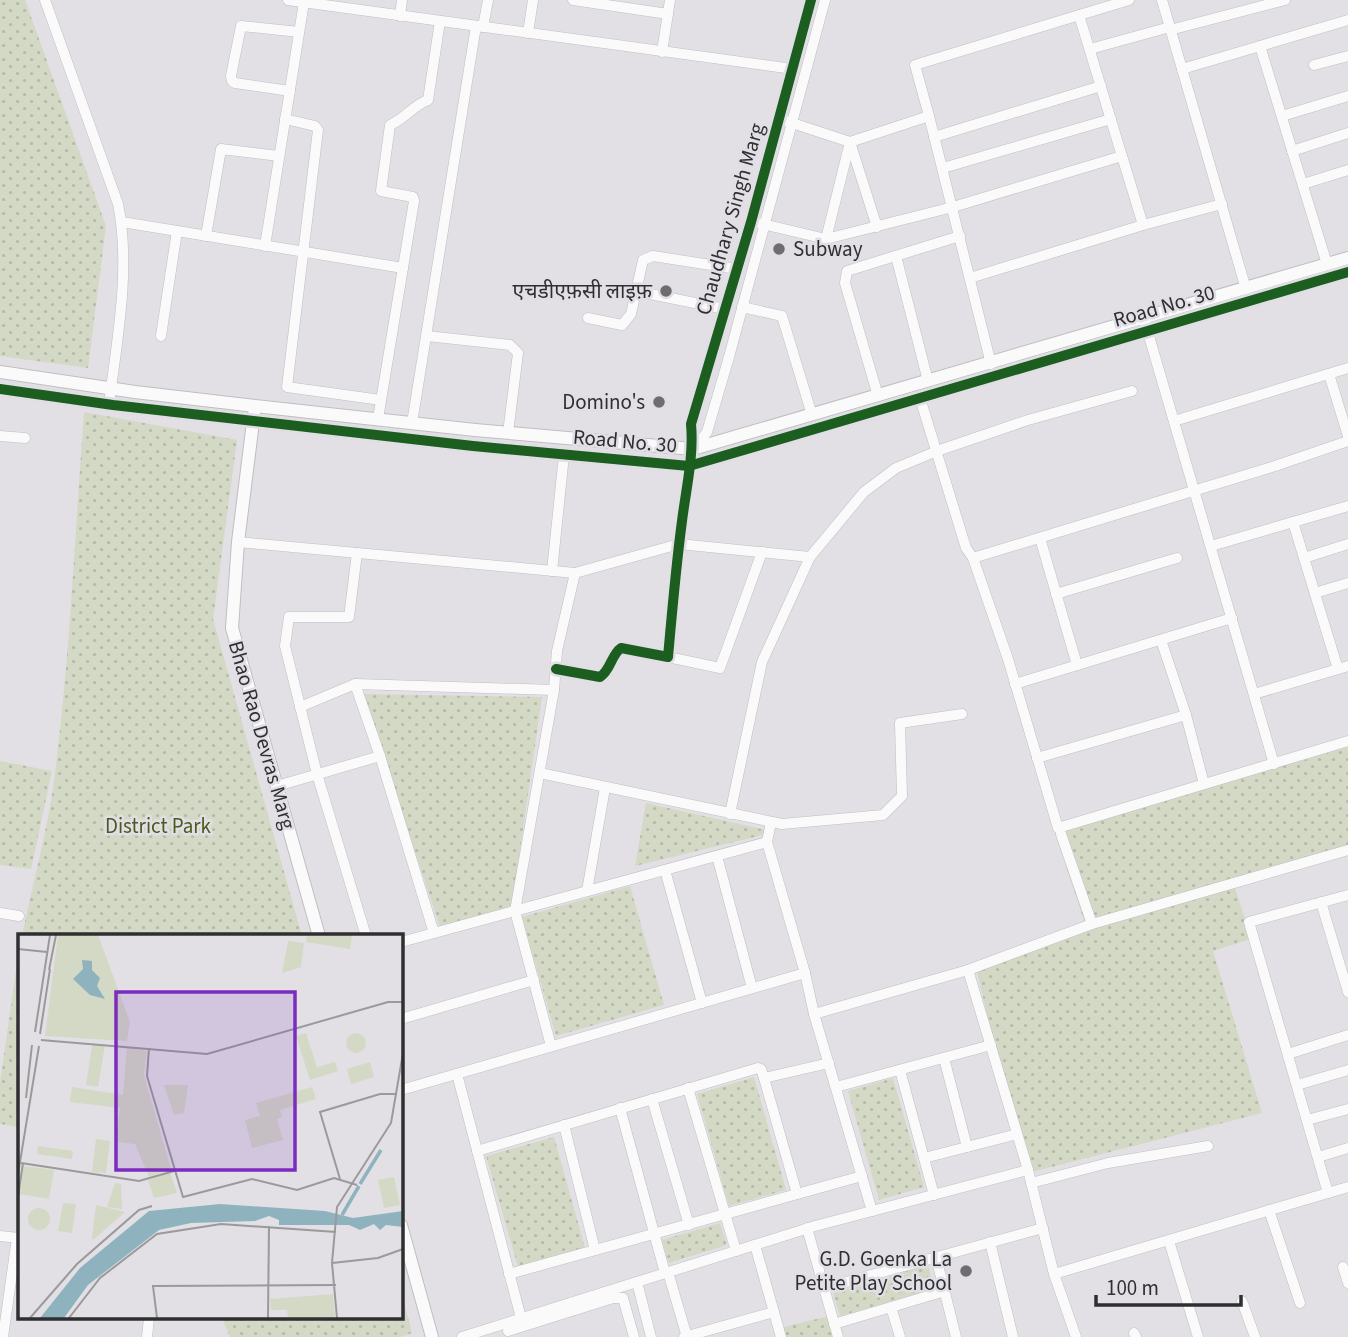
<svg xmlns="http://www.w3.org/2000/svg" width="1348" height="1337" font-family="'Source Sans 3','Noto Sans Devanagari',sans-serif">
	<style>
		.park { fill: url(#park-dots) }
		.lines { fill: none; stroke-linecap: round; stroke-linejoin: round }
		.minor-casing { stroke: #bfbec1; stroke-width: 11 }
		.tertiary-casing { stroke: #bfbec1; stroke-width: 14 }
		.minor { stroke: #fbfafb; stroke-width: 10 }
		.tertiary { stroke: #fbfafb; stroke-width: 12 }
		.cycleway-casing { stroke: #e1dfe5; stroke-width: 15 }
		.cycleway { stroke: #1b5e20; stroke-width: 10 }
		.poi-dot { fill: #6e6c6f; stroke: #e1dfe5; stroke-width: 2.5 }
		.labels { text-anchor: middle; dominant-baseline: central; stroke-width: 5; stroke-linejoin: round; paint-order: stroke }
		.street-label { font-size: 21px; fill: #2f2e30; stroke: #e1dfe5 }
		.poi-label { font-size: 21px; fill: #2f2e30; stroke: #e1dfe5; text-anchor: end }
		.park-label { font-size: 21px; fill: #4b5b1c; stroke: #e1dfe5 }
		.inset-river { fill: none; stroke: #8eb3be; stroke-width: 3.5 }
		.inset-road { fill: none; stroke: #9a999c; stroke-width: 2 }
		.view { fill: #7b2cbf; fill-opacity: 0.15; stroke: #7b2cbf; stroke-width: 3.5 }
		.inset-edge { fill: none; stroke: #2f2e30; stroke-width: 3.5 }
	</style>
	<defs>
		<pattern id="park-dots" width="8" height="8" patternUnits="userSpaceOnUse" patternTransform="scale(1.75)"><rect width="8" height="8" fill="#d3d9c5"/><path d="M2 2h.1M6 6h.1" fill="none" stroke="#b5bbaa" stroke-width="1.8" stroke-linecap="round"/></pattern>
	</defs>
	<rect width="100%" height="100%" fill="#e2e0e4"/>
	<g class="park">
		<polygon points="0,0 25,0 106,226 88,368 0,356"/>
		<path d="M84 412 237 440 213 619 302 936H22C33 882 48 829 55 774 70 654 75 533 84 412Z"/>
		<polygon points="363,694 542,697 512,906 440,927"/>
		<polygon points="1348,747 1348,849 1234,884 1251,939 1213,951 1262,1113 1024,1174 975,963 1087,930 1055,833"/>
		<polygon points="0,761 52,771 31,869 0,865"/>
		<polygon points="646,803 775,832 635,866"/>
		<polygon points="630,886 664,1005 556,1036 522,917"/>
		<polygon points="19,949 19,1127 0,1124 0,1083"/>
		<polygon points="754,1077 786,1190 729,1206 697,1094"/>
		<polygon points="893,1078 924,1187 879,1200 848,1091"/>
		<polygon points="554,1137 585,1248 518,1267 486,1156"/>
		<polygon points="720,1223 727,1245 669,1263 662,1240"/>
		<polygon points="928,1265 934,1289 840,1316 833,1293"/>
		<polygon points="401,1291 412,1333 400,1337 230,1337 222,1318 401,1318"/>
		<polygon points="829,1316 835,1337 786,1337 783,1327"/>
	</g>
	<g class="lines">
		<g class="minor-casing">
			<g id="minor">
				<path d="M45 0 118 204C131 268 117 340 109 404"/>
				<polyline points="288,0 793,69"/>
				<polyline points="573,0 668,14"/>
				<polyline points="1162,0 1246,289"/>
				<polyline points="1079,15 1143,225"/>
				<polyline points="400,16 402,0"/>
				<polyline points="483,27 488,0"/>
				<polyline points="1170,30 1285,0"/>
				<polyline points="528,33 533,0"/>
				<polyline points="1260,46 1348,20"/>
				<polyline points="1090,49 1170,27"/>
				<polyline points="662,52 670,0"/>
				<polyline points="1314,65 1348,56"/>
				<polyline points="1182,69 1260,46 1327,264"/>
				<polyline points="290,91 235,83 232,81 231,76 241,26 299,32"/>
				<polyline points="929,116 991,364"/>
				<polyline points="1282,116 1348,96"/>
				<polyline points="285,119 315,126 318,130 287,387 381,400"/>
				<polyline points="786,121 850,142 929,116 915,65 1129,0"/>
				<polyline points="934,137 1101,86"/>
				<polyline points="850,142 877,227"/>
				<polyline points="1292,151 1348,133"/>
				<polyline points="943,168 1111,119"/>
				<polyline points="1303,184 1348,170"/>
				<polyline points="122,222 403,268"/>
				<polyline points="758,223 826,239 953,207 1122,156"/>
				<polyline points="206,236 221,149 279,156"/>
				<polyline points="826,239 850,142"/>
				<polyline points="265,246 304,2"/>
				<polyline points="896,256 928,381"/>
				<polyline points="970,278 1143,225 1222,204"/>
				<polyline points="635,291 725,309"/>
				<polyline points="742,307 782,316 812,415"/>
				<polyline points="588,318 622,325 631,314 643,260 653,256 737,269"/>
				<polyline points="1144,319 1274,764"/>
				<polyline points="161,336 177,231"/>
				<polyline points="427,336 510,345 518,353 508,433"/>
				<polyline points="1329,374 1348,436"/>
				<polyline points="878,396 845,283 847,271 960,236"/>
				<polyline points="920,398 966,548 973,558 1008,659 1058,828 1348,741"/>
				<path d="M378 419 414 201 413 197 381 191 390 125C406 118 412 106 428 100L440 21"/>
				<polyline points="1174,421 1348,368"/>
				<polyline points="412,423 476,26"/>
				<polyline points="0,436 25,438"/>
				<polyline points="694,449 707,432 729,357 825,0"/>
				<polyline points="1293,522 1338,669"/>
				<polyline points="1040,538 1077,665"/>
				<polyline points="238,542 575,573 679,544 810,557"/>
				<polyline points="1211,546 1348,506"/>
				<polyline points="357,553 349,617 289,617 285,646 317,774 366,936"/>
				<polyline points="973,558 1275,466 1348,441"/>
				<polyline points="1304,558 1348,544"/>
				<polyline points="552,571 564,455"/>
				<polyline points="1315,593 1348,583"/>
				<polyline points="1056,594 1177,558"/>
				<polyline points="1161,640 1186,715"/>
				<polyline points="668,657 720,668 762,552"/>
				<path d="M556 669 600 677C611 670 611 655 621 648L668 657C672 612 676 566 682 521 686 489 694 456 691 424L751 222 811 0"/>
				<polyline points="355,684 380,756 434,933"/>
				<polyline points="1015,684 1232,618"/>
				<polyline points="1254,694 1348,666"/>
				<polyline points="300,707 355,684 554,690"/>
				<polyline points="1037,758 1186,715 1204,784"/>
				<polyline points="540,773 782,824 883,815 902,796 900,723 962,714"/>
				<polyline points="277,786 380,756"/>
				<polyline points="730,814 762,662 810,557 864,492 896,468 937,451 1028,420 1132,391"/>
				<polyline points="771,822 767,842 805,973 814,1014 872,1211"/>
				<polyline points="1061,834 1092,924"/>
				<polyline points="717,856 752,988"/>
				<polyline points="665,870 702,1003"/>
				<polyline points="587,891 605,788"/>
				<polyline points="1321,902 1348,992"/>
				<polyline points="0,913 19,916"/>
				<polyline points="401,942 767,842"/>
				<polyline points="968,970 1028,1170 1054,1274 1076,1337"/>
				<polyline points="814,1014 968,970 1092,924 1348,850"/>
				<polyline points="401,1019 534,980"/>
				<polyline points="551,1046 515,911 554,690 557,651 575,573"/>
				<polyline points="1288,1054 1348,1035"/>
				<polyline points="944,1058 967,1147"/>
				<polyline points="900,1070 934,1195"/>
				<polyline points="457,1074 521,1318"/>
				<polyline points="764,1078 829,1063"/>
				<polyline points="1297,1085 1348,1070"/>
				<polyline points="836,1087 991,1045"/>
				<polyline points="688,1088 736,1251"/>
				<polyline points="401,1090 805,973"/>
				<polyline points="652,1099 689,1225"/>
				<polyline points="620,1108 665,1273"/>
				<polyline points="1307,1120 1348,1109"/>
				<polyline points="564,1125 595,1250"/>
				<polyline points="477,1151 758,1068 761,1069 764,1078 797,1194"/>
				<polyline points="1318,1157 1348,1148"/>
				<polyline points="924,1158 1017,1134"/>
				<polyline points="1031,1183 1108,1163 1208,1146"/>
				<polyline points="1328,1193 1249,922 1348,895"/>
				<polyline points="1269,1210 1300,1303"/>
				<polyline points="807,1228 838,1337"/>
				<polyline points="0,1236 19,1238"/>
				<polyline points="1169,1241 1198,1337"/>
				<polyline points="990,1242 1013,1337"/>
				<polyline points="755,1245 781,1337"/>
				<polyline points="936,1257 956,1337"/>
				<polyline points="1343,1267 1348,1283"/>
				<polyline points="668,1272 687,1337"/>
				<polyline points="509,1274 862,1176"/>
				<polyline points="1054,1274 1348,1187"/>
				<polyline points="637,1282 651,1337"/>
				<polyline points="824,1288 1043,1228"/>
				<polyline points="1242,1301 1255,1337"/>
				<polyline points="891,1307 900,1337"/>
				<polyline points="834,1324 945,1291"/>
				<polyline points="508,1331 613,1298 623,1298 634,1337"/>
				<polyline points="1134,1333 1136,1337"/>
				<polyline points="3,1337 17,1238"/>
				<polyline points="147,1337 149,1318"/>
				<polyline points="462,1337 815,1226 1028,1170"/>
				<polyline points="684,1337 774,1312"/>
			</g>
		</g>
		<g class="tertiary-casing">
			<g id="tertiary">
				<polyline points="0,372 135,392 255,406 475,430 693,449 1348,258"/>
				<polyline points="0,389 113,405 473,446 689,466 1348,272"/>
				<polyline points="254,414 238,542 232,628 319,936"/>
				<polyline points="401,1225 432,1337"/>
			</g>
		</g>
		<use href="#minor" class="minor"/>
		<use href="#tertiary" class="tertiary"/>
		<g class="cycleway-casing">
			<g id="cycleway">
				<polyline points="0,389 113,405 473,446 689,466 1348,272"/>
				<path d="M556 669 600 677C611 670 611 655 621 648L668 657C672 612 676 566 682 521 686 489 694 456 691 424L751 222 811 0"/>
			</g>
		</g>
		<use href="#cycleway" class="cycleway"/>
	</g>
	<g class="poi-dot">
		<circle cx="779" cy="249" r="7"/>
		<circle cx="666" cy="291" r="7"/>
		<circle cx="659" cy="402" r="7"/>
		<circle cx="966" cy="1271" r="7"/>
	</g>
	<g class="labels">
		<g class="street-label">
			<text transform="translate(730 219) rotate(-74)">Chaudhary Singh Marg</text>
			<text transform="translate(1164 306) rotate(-16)">Road No. 30</text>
			<text transform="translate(625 441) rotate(5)">Road No. 30</text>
			<text transform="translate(262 735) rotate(74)">Bhao Rao Devras Marg</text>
		</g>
		<g class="poi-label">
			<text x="793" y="249" text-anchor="start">Subway</text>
			<text x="652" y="291">एचडीएफ़सी लाइफ़</text>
			<text x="645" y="402">Domino's</text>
			<text x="952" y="1259">G.D. Goenka La<tspan x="952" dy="24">Petite Play School</tspan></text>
		</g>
		<g class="park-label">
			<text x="158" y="826">District Park</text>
		</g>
	</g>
	<g transform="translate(18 934)">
		<rect width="385" height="385" fill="#e2e0e4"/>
		<path d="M289 1H334L332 15 288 8ZM152 238 159 259 136 264 130 246ZM97 249 103 250 104 275 89 273Z" fill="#d3d9c5"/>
		<path d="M376 243 382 271 366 274 360 246Z" fill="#d3d9c5"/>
		<path d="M40 1H80L112 88 109 107 27 102ZM270 7 286 9 283 33 264 39ZM288 99 299 133 317 128 320 137 292 146 278 102ZM328 109a10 10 0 1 1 20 0a10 10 0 1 1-20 0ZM74 111H87L80 153 68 151ZM109 113 129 117 126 141 153 235 131 243 117 210 97 208 102 174 52 168 54 153 105 161ZM352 128 356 143 333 150 329 135ZM146 151H170L166 179 156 181ZM294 153 298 165 262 176 264 183 259 185 265 206 234 214 227 186 242 182 238 169ZM78 205 92 207 88 239 74 238ZM20 212 55 217 54 225 19 220ZM5 232 36 236 31 265 1 260ZM45 269 58 270 54 299 40 297ZM78 271 107 278 75 306 74 304ZM10 285a11 11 0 1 1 22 0a11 11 0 1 1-22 0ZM315 360 317 384H270L269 376H253L252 365Z" fill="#d3d9c5"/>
		<path d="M64 26 74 27V36L82 44 79 52 87 65 72 61 55 45 65 35ZM202 270 307 277 335 284 385 277V293L368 291 362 296 356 290 342 296 331 291H261V286L251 282 237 287 173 289 141 296 70 351 46 384H22L62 334 131 277Z" fill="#8eb3be"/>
		<path class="inset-river" d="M342 250 363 216M324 281 341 252"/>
		<path class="inset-road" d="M0 15 29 18M31 36 38 1M17 98 32 1M22 100 32 35M23 106 189 120 370 68H385M131 114 129 142 165 263 234 245 279 256 316 244 339 251M8 164 14 111M3 229 121 247 156 237M0 240 21 112M322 245 302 178 362 160H379M0 262 5 229M314 329 360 324 385 315M12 384 59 330 121 276 134 272M51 384 82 344 139 300 203 290 318 298M139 384 135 352 318 351M250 384 251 292M319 384 314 329 319 273 373 189 385 119"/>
		<path class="view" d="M98 58H277V236H98Z"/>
		<rect width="385" height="385" class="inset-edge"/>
	</g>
	<path d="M1096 1295v10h145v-10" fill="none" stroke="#2f2e30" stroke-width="3.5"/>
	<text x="1106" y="1295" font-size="21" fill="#2f2e30" stroke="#e1dfe5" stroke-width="5" paint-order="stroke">100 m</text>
</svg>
